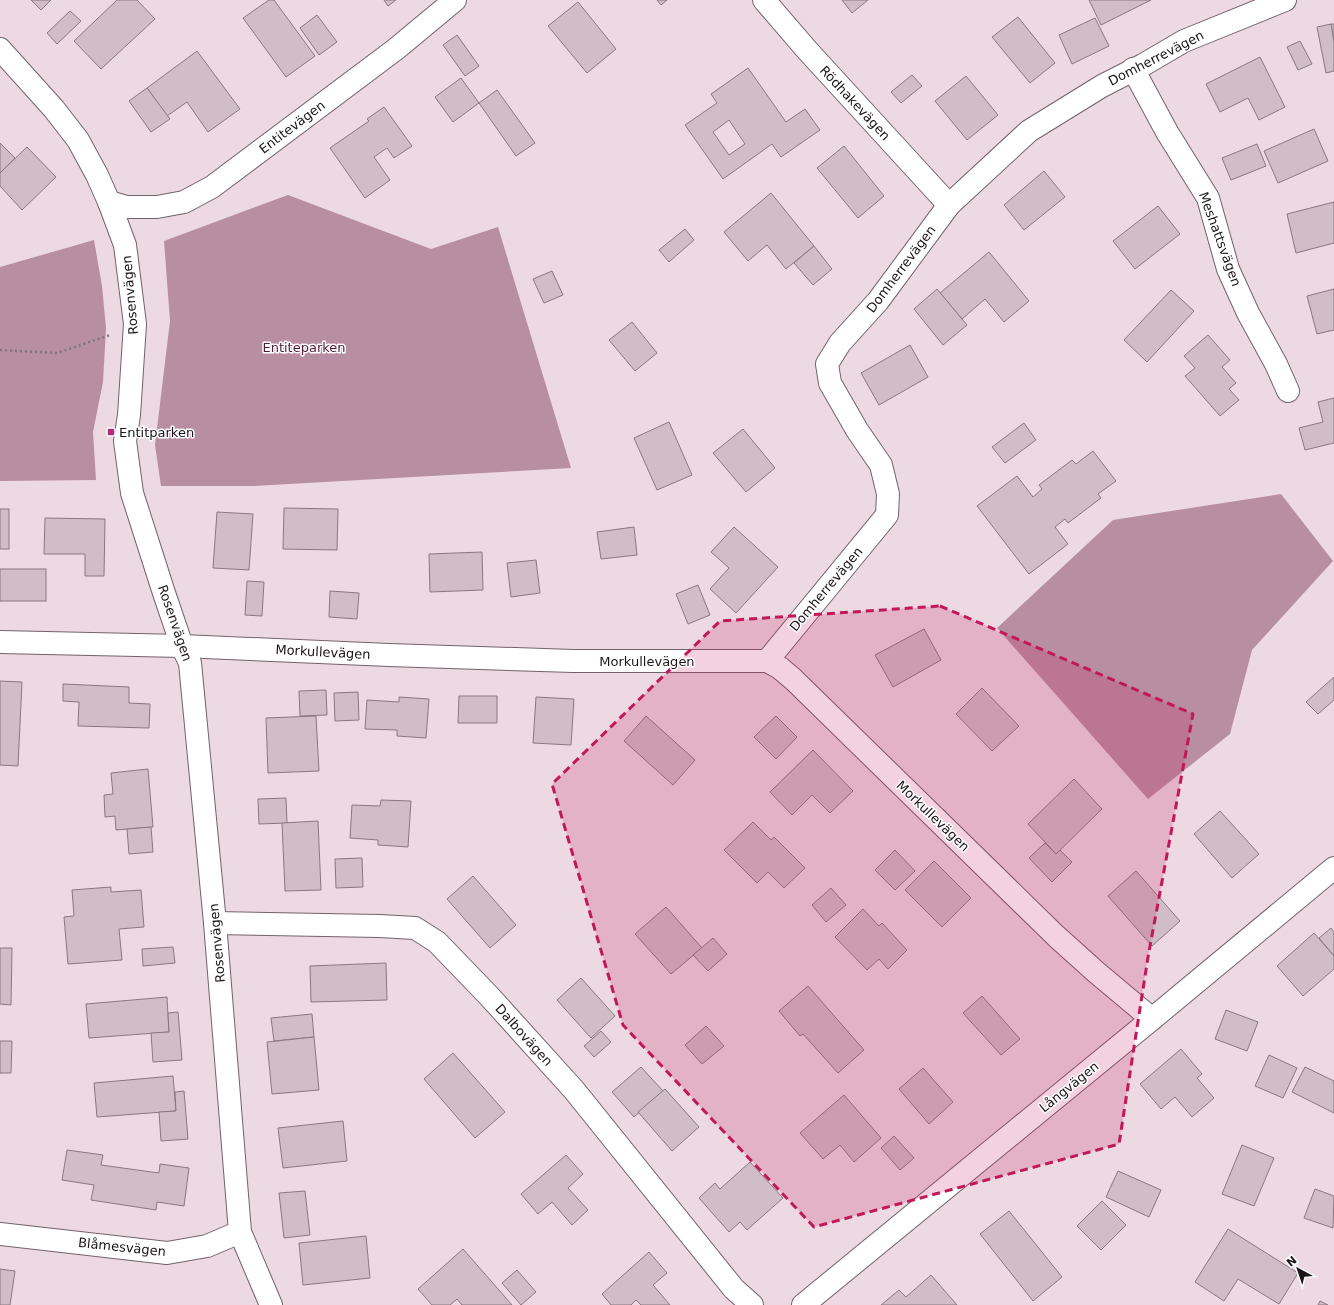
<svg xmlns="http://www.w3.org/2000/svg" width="1334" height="1305" font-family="'DejaVu Sans',sans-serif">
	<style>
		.forest { fill: #b88ea2 }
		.building { fill: #d0bdc5; stroke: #8a7880; fill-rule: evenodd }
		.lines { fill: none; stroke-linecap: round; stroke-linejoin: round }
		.minor-casing { stroke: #736269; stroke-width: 24 }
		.path { stroke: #82757b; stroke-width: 2.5; stroke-dasharray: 2 3; stroke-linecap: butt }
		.minor { stroke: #fff; stroke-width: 22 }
		.marked { fill: #c2185b; fill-opacity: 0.2; stroke: #c2185b; stroke-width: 3; stroke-dasharray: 8 5; stroke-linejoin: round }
		.poi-dot { fill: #b12f7a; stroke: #fff; stroke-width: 1.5 }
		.labels { text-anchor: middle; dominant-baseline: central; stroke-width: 3; stroke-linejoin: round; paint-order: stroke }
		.street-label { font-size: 13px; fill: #1c1518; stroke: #fff }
		.park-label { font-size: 13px; fill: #511c39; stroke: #fff }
		.poi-label { font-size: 13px; fill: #1c1518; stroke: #fff; text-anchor: start }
	</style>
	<rect width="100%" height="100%" fill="#edd9e2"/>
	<g class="forest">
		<polygon points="288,195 431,249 498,227 571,468 254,486 161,486 155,445 170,321 164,241"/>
		<polygon points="94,240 102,286 106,328 103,382 93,432 96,480 0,481 0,267"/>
		<polygon points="1281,494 1333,561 1252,650 1230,734 1148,799 997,628 1113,520"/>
	</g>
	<g class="building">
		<polygon points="31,0 51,0 41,10"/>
		<polygon points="117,0 137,0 155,19 101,69 74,41"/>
		<polygon points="269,0 274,0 315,56 286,77 243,18"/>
		<polygon points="384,0 396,0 388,6"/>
		<polygon points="657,0 667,0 661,5"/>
		<polygon points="842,0 868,0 852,13"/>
		<polygon points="1089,0 1151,0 1101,25"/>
		<polygon points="578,2 616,49 587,73 548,26"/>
		<polygon points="70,11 81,21 57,44 47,33"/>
		<polygon points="317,15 337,42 319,55 300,28"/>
		<polygon points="1018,17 1055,63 1030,83 992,37"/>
		<polygon points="1095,18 1109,46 1072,64 1059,35"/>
		<polygon points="1331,24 1334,24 1334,42"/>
		<polygon points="1331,24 1334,42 1334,71 1326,73 1317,27"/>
		<polygon points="457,35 479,66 465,76 443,45"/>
		<polygon points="1300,41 1312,64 1298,70 1287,47"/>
		<polygon points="197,51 240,109 208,132 187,102 167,116 147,88"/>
		<polygon points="1260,57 1285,107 1259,120 1248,98 1220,112 1206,84"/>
		<path d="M748 68 786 122 805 109 820 130 781 157 772 144 723 179 685 125 717 103 711 94ZM729 120 745 144 729 155 713 132Z"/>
		<polygon points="912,75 922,86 901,103 891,92"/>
		<polygon points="966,76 998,115 967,140 935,101"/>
		<polygon points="461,78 479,103 453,122 435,97"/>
		<polygon points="147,88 170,119 151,132 129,101"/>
		<polygon points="497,90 535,143 516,156 479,103"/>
		<polygon points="384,107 412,146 394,158 387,148 374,157 390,180 365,198 330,148 369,121 367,119"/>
		<polygon points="1314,129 1328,161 1278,183 1264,151"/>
		<polygon points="0,143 15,158 0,173"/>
		<polygon points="1257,144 1266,166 1231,180 1222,158"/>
		<polygon points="844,146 884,196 858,218 817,168"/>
		<polygon points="27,147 56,177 22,210 0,186 0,173"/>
		<polygon points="1044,171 1065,197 1024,230 1004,205"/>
		<polygon points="771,193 814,246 786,269 767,245 748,261 724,232"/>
		<polygon points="1334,202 1334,243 1296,253 1287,214"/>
		<polygon points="1158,206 1180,234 1135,269 1113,241"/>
		<polygon points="685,229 694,240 669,262 659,250"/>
		<polygon points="814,246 832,269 813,285 794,263"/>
		<polygon points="989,252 1029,301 1004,322 985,299 962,319 940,293"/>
		<polygon points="552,271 563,295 544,303 533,279"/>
		<polygon points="937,289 967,325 943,345 914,309"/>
		<polygon points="1334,289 1334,330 1317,334 1307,296"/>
		<polygon points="1171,290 1194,311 1147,362 1124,340"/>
		<polygon points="632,322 657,353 635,371 609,340"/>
		<polygon points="1208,335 1230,360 1222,367 1236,383 1229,389 1239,400 1220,416 1185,376 1195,368 1184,356"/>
		<polygon points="910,345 928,377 879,405 861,373"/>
		<polygon points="1334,398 1334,443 1305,450 1299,428 1323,422 1318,402"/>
		<polygon points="669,422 692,475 657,490 634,438"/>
		<polygon points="1024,423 1036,440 1005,463 992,447"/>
		<polygon points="743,429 775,468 746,492 713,453"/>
		<polygon points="1093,451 1116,481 1098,494 1101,498 1068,523 1065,519 1055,527 1068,544 1029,574 977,506 1017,476 1033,497 1042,489 1039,485 1072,460 1076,464"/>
		<polygon points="284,508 338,509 337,550 283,549"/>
		<rect x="0" y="509" width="9" height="40"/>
		<polygon points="217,512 253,514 249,570 213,568"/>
		<polygon points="45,518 105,519 104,576 85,576 85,554 44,554"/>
		<polygon points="634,527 637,555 601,559 597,532"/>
		<polygon points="734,527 778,567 736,613 710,589 729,568 711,552"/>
		<polygon points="482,552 483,590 430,592 429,554"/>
		<polygon points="536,560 540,593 511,597 507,563"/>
		<rect x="0" y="569" width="46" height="32"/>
		<polygon points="247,581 264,582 262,616 245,615"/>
		<polygon points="698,585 710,615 688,624 676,594"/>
		<polygon points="330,591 359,593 357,619 329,617"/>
		<polygon points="924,629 941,660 893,687 875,655"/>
		<polygon points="1334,677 1334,700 1318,714 1306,702"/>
		<polygon points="0,681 22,682 18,766 0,765"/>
		<polygon points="63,684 129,687 129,703 150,704 149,728 78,726 79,702 63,701"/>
		<polygon points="982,688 1019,726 992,751 956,714"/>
		<polygon points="326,690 327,715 300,716 299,691"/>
		<polygon points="358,692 359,720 335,721 334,693"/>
		<polygon points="459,696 497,696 497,723 458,723"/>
		<polygon points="399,697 429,699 426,738 397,736 397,730 365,729 367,700 399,702"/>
		<polygon points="536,697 574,699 571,745 533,743"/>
		<polygon points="316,716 319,771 268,773 266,718"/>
		<polygon points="646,716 695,760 673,785 624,741"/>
		<polygon points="776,716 797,737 776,759 754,737"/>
		<polygon points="813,750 853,791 830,813 812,795 792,815 770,792"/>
		<polygon points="148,769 153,827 116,830 115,816 105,817 104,795 113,794 111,773"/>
		<polygon points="1074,779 1102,809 1056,854 1028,824"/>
		<polygon points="286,798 287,823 259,824 258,799"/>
		<polygon points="381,800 411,801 408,847 378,845 378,840 350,838 352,805 380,806"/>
		<polygon points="1220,811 1259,854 1232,878 1194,834"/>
		<polygon points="318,821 321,890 285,891 282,823"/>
		<polygon points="753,822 771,840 774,837 805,868 784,888 768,872 757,883 724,850"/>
		<polygon points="151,827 153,852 129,854 127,829"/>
		<polygon points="1045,843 1056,854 1060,850 1072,862 1052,882 1029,858"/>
		<polygon points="895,850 915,871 895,890 875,870"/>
		<polygon points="362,858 363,887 336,888 335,859"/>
		<polygon points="934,861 971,898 942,927 905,890"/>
		<polygon points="1136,871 1180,921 1152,946 1108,896"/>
		<polygon points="473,876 516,925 490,948 447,899"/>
		<polygon points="111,887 111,892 141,890 144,927 119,929 122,960 68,964 64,917 74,916 72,890"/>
		<polygon points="831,888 846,905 826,922 812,905"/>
		<polygon points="666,907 702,948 671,974 635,934"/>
		<polygon points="863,909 879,926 882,923 907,950 888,969 879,959 867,970 835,937"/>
		<polygon points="1331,928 1334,932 1334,956 1319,938"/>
		<polygon points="1314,933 1334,956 1334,969 1303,996 1277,966"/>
		<polygon points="713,938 727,954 708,971 693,955"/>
		<polygon points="173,947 175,963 143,966 142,949"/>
		<polygon points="0,948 12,948 11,1005 0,1004"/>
		<polygon points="386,963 387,1000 311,1002 310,966"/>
		<polygon points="581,978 615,1016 591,1038 557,1000"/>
		<polygon points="808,986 864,1050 838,1073 803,1034 800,1036 779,1011"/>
		<polygon points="982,996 1020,1039 1001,1055 963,1013"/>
		<polygon points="167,997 169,1032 89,1038 86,1004"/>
		<polygon points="1226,1010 1258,1022 1247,1051 1215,1039"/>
		<polygon points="178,1012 182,1060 153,1062 151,1033 169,1032 168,1013"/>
		<polygon points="312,1014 314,1037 274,1041 271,1018"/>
		<polygon points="706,1026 724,1046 702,1064 685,1045"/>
		<polygon points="601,1031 611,1042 594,1057 584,1046"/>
		<polygon points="314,1037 319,1090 272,1094 267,1042"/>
		<polygon points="0,1041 12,1041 11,1073 0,1073"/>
		<polygon points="1181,1049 1202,1074 1197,1078 1214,1098 1192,1117 1175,1097 1161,1109 1140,1084"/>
		<polygon points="453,1053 505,1112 475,1138 424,1079"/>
		<polygon points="1269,1055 1297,1068 1283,1098 1255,1086"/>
		<polygon points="641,1067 663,1091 634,1117 612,1092"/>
		<polygon points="1305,1067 1334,1081 1334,1113 1292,1092"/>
		<polygon points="923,1068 953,1102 929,1124 899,1089"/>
		<polygon points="173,1076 176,1111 97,1117 94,1083"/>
		<polygon points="665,1089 699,1127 672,1151 638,1112"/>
		<polygon points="184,1091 188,1139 161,1141 159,1112 176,1111 175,1092"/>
		<polygon points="844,1095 881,1138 854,1162 840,1145 823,1159 800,1133"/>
		<polygon points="343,1121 347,1161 283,1168 278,1128"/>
		<polygon points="894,1136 914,1158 900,1170 881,1148"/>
		<polygon points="1242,1145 1274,1158 1254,1206 1222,1194"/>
		<polygon points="67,1150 103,1155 101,1165 159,1173 160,1164 189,1168 184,1206 157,1202 156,1210 91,1200 94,1185 62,1180"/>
		<polygon points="566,1155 583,1174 568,1188 588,1210 572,1225 552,1202 538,1214 521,1194"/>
		<polygon points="750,1162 783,1198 747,1230 740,1222 729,1232 699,1198 715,1183 720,1189"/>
		<polygon points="1118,1171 1161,1190 1149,1217 1106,1197"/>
		<polygon points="1315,1189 1334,1196 1333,1228 1304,1218"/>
		<polygon points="305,1191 310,1235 284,1238 279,1193"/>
		<polygon points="1102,1201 1126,1225 1101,1250 1077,1226"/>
		<polygon points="1009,1211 1062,1277 1033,1301 980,1234"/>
		<polygon points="1228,1229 1298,1273 1279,1304 1238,1279 1224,1301 1195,1282"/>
		<polygon points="366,1236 370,1278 303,1285 299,1243"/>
		<polygon points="463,1249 512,1305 462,1305 457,1299 450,1305 432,1305 418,1289"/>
		<polygon points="649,1252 667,1273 653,1285 670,1305 641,1305 636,1300 631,1305 611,1305 602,1294"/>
		<polygon points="0,1269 15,1271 10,1305 0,1305"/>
		<polygon points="517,1270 536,1292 521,1305 502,1283"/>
		<polygon points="931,1275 957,1305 881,1305 899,1290 906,1297"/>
		<polygon points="1320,1301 1328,1305 1318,1305"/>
	</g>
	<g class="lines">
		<g class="minor-casing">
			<g id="minor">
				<polyline points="764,0 807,50 949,205"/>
				<polyline points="0,49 54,109 78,140 97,175 109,202 125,245 135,324 129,415 125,441 132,493 164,593 182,646 190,663 215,923 240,1232 271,1305"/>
				<polyline points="1133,69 1167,132 1208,198 1228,269 1248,313 1276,364 1288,391"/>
				<polyline points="109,202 127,207 157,207 184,202 212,187 396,49 455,0"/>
				<polyline points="0,642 182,646 389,655 573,661 767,661 780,668 793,679 1056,936 1096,972 1152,1019"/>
				<polyline points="767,661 887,515 888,494 881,465 857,430 830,383 827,364 840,343 878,301 949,205 1029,131 1102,86 1143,65 1184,41 1285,0"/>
				<polyline points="215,923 380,926 415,928 437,942 489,996 574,1090 734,1289 752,1305"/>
				<polyline points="0,1234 167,1253 207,1246 240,1232"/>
				<polyline points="803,1305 1152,1019 1334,868"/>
			</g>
		</g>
		<polyline class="path" points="0,350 57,353 110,335"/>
		<use href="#minor" class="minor"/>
	</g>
	<path class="marked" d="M940 606 1193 714 1148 957 1119 1144 814 1227 623 1025 552 784 720 621Z"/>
	<rect class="poi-dot" x="107" y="428" width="8" height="8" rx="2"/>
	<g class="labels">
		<g class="street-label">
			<text transform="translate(1156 58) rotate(-27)">Domherrevägen</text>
			<text transform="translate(855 103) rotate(47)">Rödhakevägen</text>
			<text transform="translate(292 127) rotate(-37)">Entitevägen</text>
			<text transform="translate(1220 239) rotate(70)">Meshattsvägen</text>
			<text transform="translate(901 269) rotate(-53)">Domherrevägen</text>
			<text transform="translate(130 295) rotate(-95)">Rosenvägen</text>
			<text transform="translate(826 589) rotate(-50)">Domherrevägen</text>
			<text transform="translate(175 623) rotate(71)">Rosenvägen</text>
			<text transform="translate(323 652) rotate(3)">Morkullevägen</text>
			<text x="647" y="661">Morkullevägen</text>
			<text transform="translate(933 816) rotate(44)">Morkullevägen</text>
			<text transform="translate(217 943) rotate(-95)">Rosenvägen</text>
			<text transform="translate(524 1035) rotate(48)">Dalbovägen</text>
			<text transform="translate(1069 1087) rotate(-39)">Långvägen</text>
			<text transform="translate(122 1247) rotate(6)">Blåmesvägen</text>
		</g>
		<g class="park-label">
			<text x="304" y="347">Entiteparken</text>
		</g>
		<g class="poi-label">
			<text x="119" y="432">Entitparken</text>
		</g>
	</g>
	<g transform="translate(1298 1269) rotate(320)" stroke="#ffffff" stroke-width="3" paint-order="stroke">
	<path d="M0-3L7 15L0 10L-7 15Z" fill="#1c1518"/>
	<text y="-6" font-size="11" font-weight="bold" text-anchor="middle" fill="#1c1518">N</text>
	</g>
</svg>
